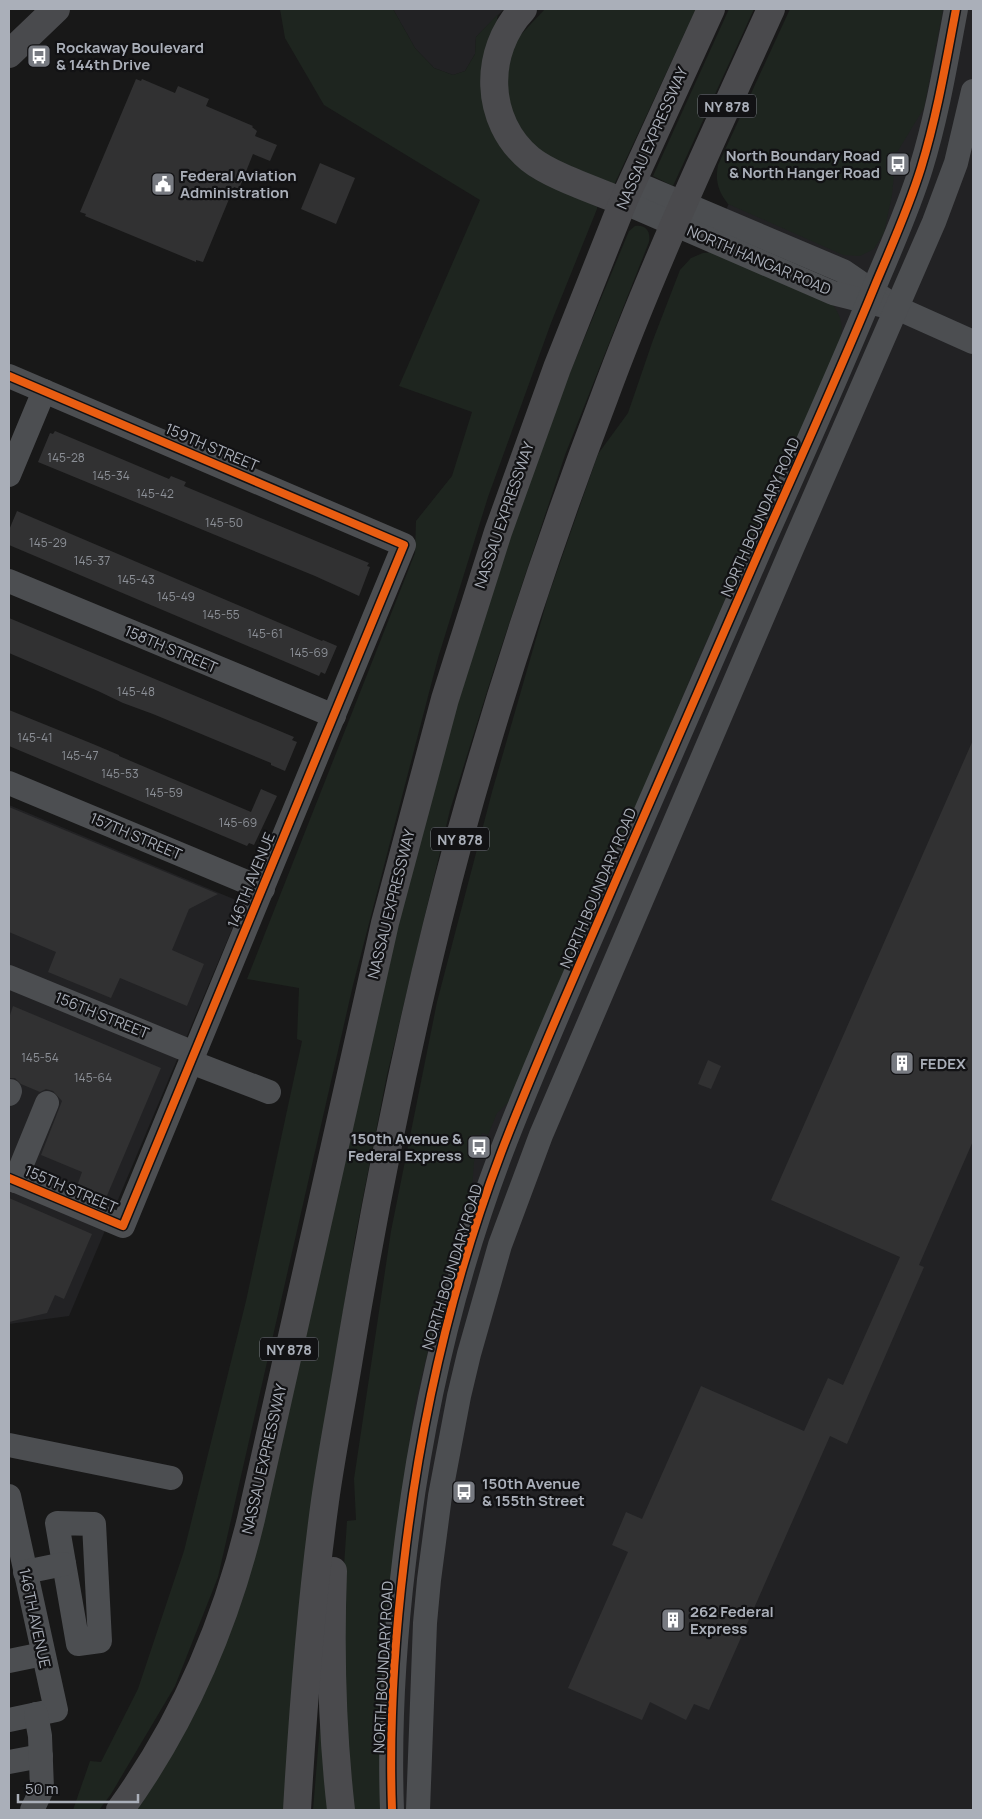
<svg xmlns="http://www.w3.org/2000/svg" width="982" height="1819" font-family="Manrope,sans-serif">
	<style>
		.built { fill: #222224 }
		.green { fill: #1e251f }
		.building { fill: #313132 }
		.lines { fill: none; stroke-linecap: round; stroke-linejoin: round }
		.minor { stroke: #4c4e51; stroke-width: 24 }
		.major { stroke: #494a4d; stroke-width: 28 }
		.highway { stroke: #4a4a4d; stroke-width: 28 }
		.cycleway-casing { stroke: #121214; stroke-width: 11 }
		.cycleway { stroke: #e95d12; stroke-width: 8 }
		.labels { text-anchor: middle; dominant-baseline: central; stroke-width: 4.5; stroke-linejoin: round; paint-order: stroke }
		.number-label { font-size: 12px; fill: #8c9097 }
		.shield { fill: #121214; stroke: #7c8088; stroke-width: 1 }
		.shield-label { font-size: 14px; font-weight: bold; fill: #aaafb9 }
		.poi-label { font-size: 15px; font-weight: bold; fill: #aaafb9; stroke: #121214; text-anchor: start }
		.street-label { font-size: 15px; fill: #aaafb9; stroke: #121214 }
	</style>
	<rect width="100%" height="100%" fill="#181818"/>
	<g class="built">
		<polygon points="393,9 504,9 476,37 475,54 465,71 453,75 434,68 415,48"/>
		<polygon points="818,9 973,9 973,1810 362,1810 374,1469 684,309 735,189"/>
		<polygon points="9,805 243,903 69,1316 9,1324"/>
	</g>
	<g class="green">
		<polygon points="280,9 393,9 415,48 434,68 453,75 465,71 475,54 476,37 498,14 484,82 504,148 597,204 597,209 551,323 488,497 438,658 353,985 218,1577 175,1686 111,1794 99,1810 73,1810 90,1761 101,1762 138,1689 184,1551 246,1301 302,1041 297,1039 299,988 247,979 415,553 416,521 452,476 472,412 399,386 480,200 324,105 285,38"/>
		<polygon points="545,9 696,9 614,185 554,160 524,142 506,105 500,70 513,43"/>
		<polygon points="729,9 754,9 673,186 653,176"/>
		<path d="M790 9H943L924 108 896 154 892 195 884 233 874 249 860 256 843 255 728 204C718 191 715 181 718 165Z"/>
		<path d="M635 226C646 224 651 232 649 242L565 455 494 669 450 810 387 1075 355 1238 329 1398 287 1810H133L235 1619 415 845 494 584 547 428 629 231Z"/>
		<path d="M716 252 829 299C845 321 844 328 836 354L697 662 516 1095 497 1113 488 1135 482 1133 474 1162 472 1190 436 1303 439 1305 415 1404 399 1511 383 1656 384 1810H354L345 1714 343 1582 347 1521 356 1520 354 1479 391 1231 437 1002 492 792 548 597 598 454 628 413 653 340 680 270 691 258 703 253Z"/>
		<polygon points="323,1689 335,1810 313,1810"/>
	</g>
	<g class="building">
		<polygon points="136,79 141,81 142,79 175,93 178,86 209,99 206,106 253,126 252,127 257,131 255,136 277,145 270,161 253,154 239,189 234,187 203,262 196,260 196,262 85,216 86,214 80,212"/>
		<polygon points="320,163 355,178 336,224 301,209"/>
		<polygon points="55,431 169,479 171,476 186,482 184,486 369,563 367,566 370,567 359,596 315,576 38,462 50,433 53,434"/>
		<polygon points="17,511 322,641 323,640 337,646 325,674 321,672 319,676 9,545 9,530"/>
		<polygon points="9,618 294,737 292,740 297,742 285,771 271,765 271,763 153,714 123,703 98,691 9,653"/>
		<polygon points="9,710 93,744 119,755 119,756 251,812 261,789 277,796 254,845 249,843 247,846 9,746"/>
		<polygon points="973,740 973,1141 919,1265 924,1267 847,1444 830,1436 709,1710 694,1704 686,1720 650,1702 642,1720 568,1688 628,1552 612,1545 626,1512 642,1519 701,1386 804,1431 828,1378 843,1385 900,1257 771,1200"/>
		<polygon points="9,807 218,894 189,909 172,950 204,964 187,1006 120,978 111,998 48,972 56,952 9,932"/>
		<polygon points="13,1006 161,1068 106,1198 77,1186 82,1172 41,1155 62,1101 53,1091 46,1089 40,1092 21,1084 15,1078 9,1078 9,1018"/>
		<polygon points="708,1060 721,1066 711,1089 698,1084"/>
		<polygon points="9,1198 92,1234 64,1299 55,1295 47,1313 9,1322"/>
	</g>
	<g class="lines">
		<g class="minor">
			<polyline points="633,182 843,271 897,308 973,342"/>
			<polyline points="623,202 833,293 881,305"/>
			<polyline points="9,376 404,545 123,1226 9,1178"/>
			<polyline points="9,475 44,391"/>
			<polyline points="9,581 334,716"/>
			<polyline points="9,783 263,889"/>
			<polyline points="9,977 194,1053"/>
			<polyline points="191,1062 269,1092"/>
			<polyline points="9,1094 10,1091"/>
			<polyline points="15,1181 47,1103"/>
			<polyline points="9,1445 171,1478"/>
			<polyline points="9,1496 56,1710 9,1720"/>
			<polygon points="57,1523 94,1524 100,1641 78,1644"/>
			<polyline points="25,1572 64,1564"/>
			<polyline points="9,1661 43,1654"/>
			<polyline points="9,1762 41,1756"/>
			<polyline points="32,1810 42,1789 40,1736 36,1714"/>
			<path d="M392 1810C389 1727 394 1645 404 1562 420 1423 451 1285 501 1153 536 1061 577 971 616 880 666 766 715 651 765 538 803 453 841 369 876 283 892 245 909 207 921 168 937 116 946 62 956 9"/>
			<polyline points="418,1810 425,1623 429,1580 440,1496 459,1396 469,1354 500,1245 541,1135 793,546 934,222 956,163 973,91"/>
		</g>
		<polyline class="major" points="9,54 56,9"/>
		<g class="highway">
			<path d="M523 9C483 51 484 121 530 159 551 176 597 191 623 202"/>
			<path d="M333 1571C330 1651 332 1731 341 1810"/>
			<path d="M120 1810C183 1723 226 1623 251 1519L385 923 445 699 498 532 557 368 623 202 711 9"/>
			<path d="M297 1810C303 1707 311 1603 325 1501 332 1451 342 1402 350 1352 379 1179 414 1006 460 836 501 688 549 542 604 398 653 265 713 137 771 9"/>
		</g>
		<g class="cycleway-casing">
			<g id="cycleway">
				<polyline points="9,376 404,545 123,1226 9,1178"/>
				<path d="M392 1810C389 1727 394 1645 404 1562 420 1423 451 1285 501 1153 536 1061 577 971 616 880 666 766 715 651 765 538 803 453 841 369 876 283 892 245 909 207 921 168 937 116 946 62 956 9"/>
			</g>
		</g>
		<use href="#cycleway" class="cycleway"/>
	</g>
	<defs>
		<g id="bus-square" transform="scale(1.25)"><rect x="-9" y="-9" width="18" height="18" rx="4" fill="#777a81" stroke="#121214"/><path d="M-5-6H5V4H4V6H2V4H-2V6H-4V4H-5ZM-3.5-4V0h7V-4ZM-3.5 1.2v1.5H-2V1.2ZM2 1.2v1.5H3.5V1.2Z" fill="#fff"/></g>
		<g id="civic-square" transform="scale(1.25)"><rect x="-9" y="-9" width="18" height="18" rx="4" fill="#777a81" stroke="#121214"/><path d="M-.6-6.5H3V-4.5H.6V-3L4-1V1h2V6H-6V1h2V-1L-.6-3ZM-1.2 2.5V6h2.4V2.5Z" fill="#fff"/></g>
		<g id="building-square" transform="scale(1.25)"><rect x="-9" y="-9" width="18" height="18" rx="4" fill="#777a81" stroke="#121214"/><path d="M-4-6H4V6H1V3H-1V6H-4ZM-2.5-4.3h1.7v1.8h-1.7ZM.8-4.3h1.7v1.8H.8ZM-2.5-1h1.7V.8h-1.7ZM.8-1h1.7V.8H.8Z" fill="#fff"/></g>
	</defs>
	<g fill-rule="evenodd">
		<use href="#bus-square" x="39" y="56"/>
		<use href="#bus-square" x="898" y="164"/>
		<use href="#civic-square" x="163" y="184"/>
		<use href="#building-square" x="902" y="1063"/>
		<use href="#bus-square" x="479" y="1147"/>
		<use href="#bus-square" x="464" y="1492"/>
		<use href="#building-square" x="673" y="1620"/>
	</g>
	<g class="labels">
		<g class="number-label">
			<text x="66" y="457">145-28</text>
			<text x="111" y="475">145-34</text>
			<text x="155" y="493">145-42</text>
			<text x="224" y="522">145-50</text>
			<text x="48" y="542">145-29</text>
			<text x="92" y="560">145-37</text>
			<text x="136" y="579">145-43</text>
			<text x="176" y="596">145-49</text>
			<text x="221" y="614">145-55</text>
			<text x="265" y="633">145-61</text>
			<text x="309" y="652">145-69</text>
			<text x="136" y="691">145-48</text>
			<text x="35" y="737">145-41</text>
			<text x="80" y="755">145-47</text>
			<text x="120" y="773">145-53</text>
			<text x="164" y="792">145-59</text>
			<text x="238" y="822">145-69</text>
			<text x="40" y="1057">145-54</text>
			<text x="93" y="1077">145-64</text>
		</g>
		<g class="shield">
			<rect x="698" y="94.5" width="58" height="23" rx="4"/>
			<rect x="431" y="827.5" width="58" height="23" rx="4"/>
			<rect x="260" y="1337.5" width="58" height="23" rx="4"/>
		</g>
		<g class="shield-label">
			<text x="727" y="106">NY 878</text>
			<text x="460" y="839">NY 878</text>
			<text x="289" y="1349">NY 878</text>
		</g>
		<g class="poi-label">
			<text x="56" y="47">Rockaway Boulevard<tspan x="56" dy="17">&amp; 144th Drive</tspan></text>
			<text x="880" y="155" text-anchor="end">North Boundary Road<tspan x="880" dy="17">&amp; North Hanger Road</tspan></text>
			<text x="180" y="175">Federal Aviation<tspan x="180" dy="17">Administration</tspan></text>
			<text x="920" y="1063">FEDEX</text>
			<text x="462" y="1138" text-anchor="end">150th Avenue &amp;<tspan x="462" dy="17">Federal Express</tspan></text>
			<text x="482" y="1483">150th Avenue<tspan x="482" dy="17">&amp; 155th Street</tspan></text>
			<text x="690" y="1611">262 Federal<tspan x="690" dy="17">Express</tspan></text>
		</g>
		<g class="street-label">
			<text transform="translate(652 138) rotate(-66)">NASSAU EXPRESSWAY</text>
			<text transform="translate(759 260) rotate(23)">NORTH HANGAR ROAD</text>
			<text transform="translate(212 447) rotate(23)">159TH STREET</text>
			<text transform="translate(504 515) rotate(-71)">NASSAU EXPRESSWAY</text>
			<text transform="translate(760 517) rotate(-66)">NORTH BOUNDARY ROAD</text>
			<text transform="translate(171 649) rotate(23)">158TH STREET</text>
			<text transform="translate(136 836) rotate(23)">157TH STREET</text>
			<text transform="translate(251 880) rotate(-68)">146TH AVENUE</text>
			<text transform="translate(598 888) rotate(-67)">NORTH BOUNDARY ROAD</text>
			<text transform="translate(391 904) rotate(-76)">NASSAU EXPRESSWAY</text>
			<text transform="translate(102 1015) rotate(22)">156TH STREET</text>
			<text transform="translate(71 1189) rotate(23)">155TH STREET</text>
			<text transform="translate(452 1267) rotate(-73)">NORTH BOUNDARY ROAD</text>
			<text transform="translate(264 1459) rotate(-77)">NASSAU EXPRESSWAY</text>
			<text transform="translate(35 1618) rotate(78)">146TH AVENUE</text>
			<text transform="translate(383 1667) rotate(-87)">NORTH BOUNDARY ROAD</text>
		</g>
	</g>
	<rect width="982" height="1819" fill="none" stroke="#aaafb9" stroke-width="20"/>
	<path d="M18 1794v8h120v-8" fill="none" stroke="#aaafb9" stroke-width="2.5"/>
	<text x="25" y="1794" font-size="15" fill="#aaafb9" stroke="#121214" stroke-width="4" paint-order="stroke">50 m</text>
</svg>
